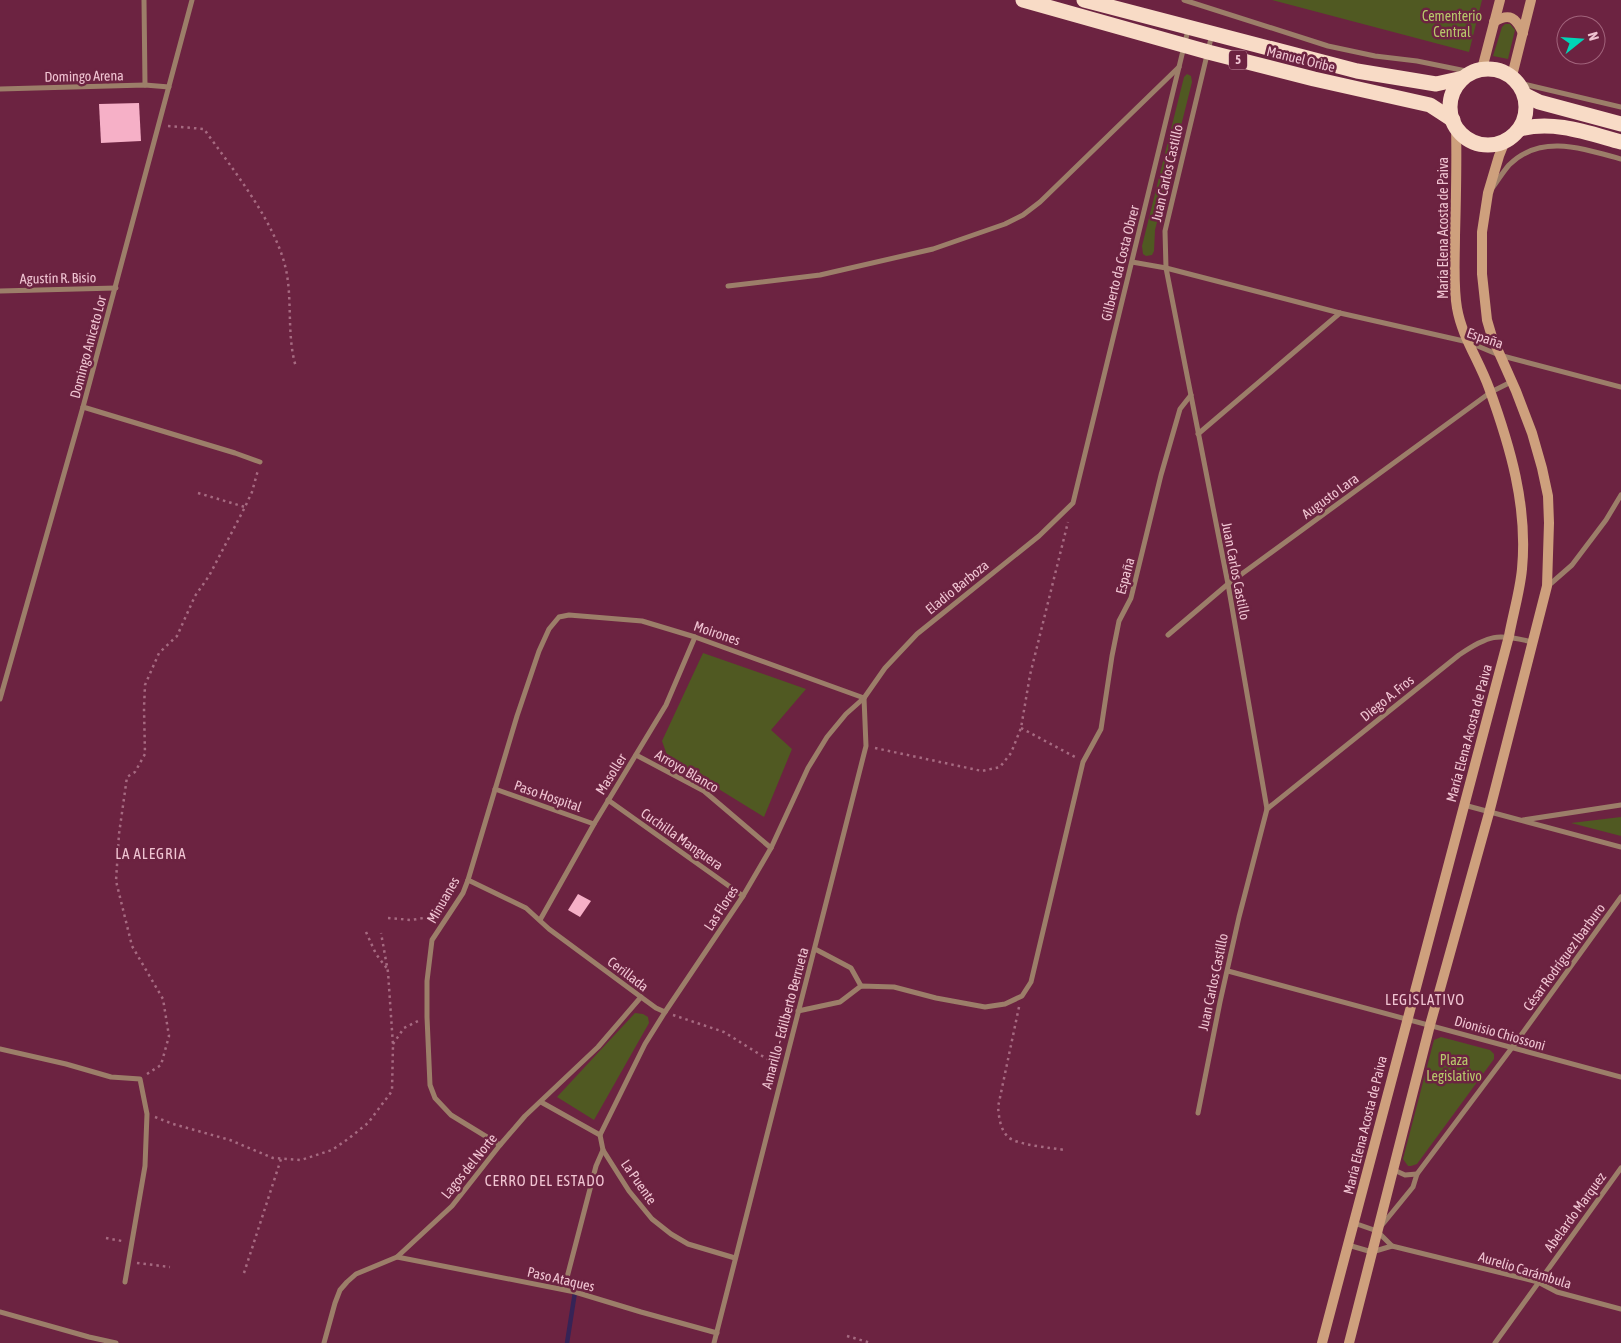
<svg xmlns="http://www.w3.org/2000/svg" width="1621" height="1343" font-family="'Asap Condensed',sans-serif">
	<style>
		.green { fill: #505922 }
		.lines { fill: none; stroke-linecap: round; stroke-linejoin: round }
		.stream { stroke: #362356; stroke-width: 4.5 }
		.building { fill: #f6b0c7 }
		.path { stroke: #a66a81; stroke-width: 2.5; stroke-dasharray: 2.5 4; stroke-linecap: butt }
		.street { stroke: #9c7e69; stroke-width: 5 }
		.secondary { stroke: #cea07d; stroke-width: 10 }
		.highway { stroke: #f8dbc6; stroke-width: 15 }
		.labels { text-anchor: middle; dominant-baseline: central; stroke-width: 5; stroke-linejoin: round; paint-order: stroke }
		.shield { fill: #6c2341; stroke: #c894a6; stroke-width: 1 }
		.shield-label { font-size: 12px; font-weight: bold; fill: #f0c4d2 }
		.park-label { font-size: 14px; fill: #b7c86b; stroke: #6c2341 }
		.street-label { font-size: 14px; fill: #f0c4d2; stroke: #6c2341 }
		.neighbourhood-label { font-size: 15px; letter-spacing: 1px; fill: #f0c4d2; stroke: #6c2341 }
	</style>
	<rect width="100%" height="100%" fill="#6c2341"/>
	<g class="green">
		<polygon points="1272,0 1482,0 1469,52"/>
		<polygon points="1505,24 1510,24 1515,30 1508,59 1493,56 1502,27"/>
		<polygon points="1187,74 1191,76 1192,82 1155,230 1154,251 1152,255 1146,256 1143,254 1142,246 1184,77"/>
		<polygon points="703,653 806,689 771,730 792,749 764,817 704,780 667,755 662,741"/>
		<polygon points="1621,817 1621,836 1571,823"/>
		<polygon points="635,1013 643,1014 648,1017 649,1023 594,1120 557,1097"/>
		<polygon points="1441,1037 1490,1050 1494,1054 1494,1059 1417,1164 1411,1166 1408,1166 1403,1159 1434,1040"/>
	</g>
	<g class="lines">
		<polyline class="stream" points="567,1343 575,1292"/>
	</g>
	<g class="building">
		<polygon points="139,103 141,141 101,143 99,104"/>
		<polygon points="578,894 591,901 580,917 568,910"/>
	</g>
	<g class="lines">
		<g class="path">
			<path d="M168 126 204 129C233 170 279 226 287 275 292 305 287 338 296 367"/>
			<polyline points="198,493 245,507"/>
			<polyline points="1021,728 1075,757"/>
			<polyline points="875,748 982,771 1000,767 1011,753 1021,728 1030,675 1068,522"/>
			<polyline points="388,918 411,920 436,916"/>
			<polyline points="366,932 376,954 388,970"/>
			<path d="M1019 1007 998 1107C999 1117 1000 1129 1008 1137 1017 1145 1052 1148 1065 1150"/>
			<polyline points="673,1015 724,1032 775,1064"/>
			<polyline points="393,1044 404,1028 418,1021"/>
			<polyline points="147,1074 161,1065 169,1036 163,999 132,946 116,881 119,834 127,777 135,772 145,754 144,708 145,685 159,653 177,636 195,596 209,576 245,507 252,492 258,470"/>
			<polyline points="155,1117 173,1124 230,1140 273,1158 301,1160 332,1150 348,1139 368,1123 392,1091 393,1045 388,972 381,933"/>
			<polyline points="106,1238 122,1241"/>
			<polyline points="137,1263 170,1267"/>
			<polyline points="244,1273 281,1159"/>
			<polyline points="847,1336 871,1343"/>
		</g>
		<g class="street">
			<polyline points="144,0 145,85"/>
			<polyline points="1184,0 1328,46 1375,56 1417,61 1471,72"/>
			<polyline points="1519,83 1621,107"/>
			<polyline points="0,89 145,85 169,87"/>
			<path d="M1493 187C1498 180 1503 172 1509 165 1541 133 1584 149 1621 159"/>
			<polyline points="1132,262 1166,268 1340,313 1468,342 1499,355 1621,387"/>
			<polyline points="728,286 820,275 933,249 1005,224 1023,215 1040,202 1179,67"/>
			<polyline points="0,291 116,288"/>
			<polyline points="83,407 235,453 260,462"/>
			<polyline points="1198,434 1340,313"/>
			<polyline points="1548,586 1572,565 1606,520 1621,495"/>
			<polyline points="1168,635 1228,584 1491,392 1511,382"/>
			<polyline points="0,699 83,407 192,0"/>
			<polyline points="636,755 704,791 771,848"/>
			<polyline points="495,789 594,824"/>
			<polyline points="608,800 743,896"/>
			<polyline points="1464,805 1621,847"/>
			<path d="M1267 809 1459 655C1489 635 1497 633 1532 642"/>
			<polyline points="1523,820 1621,805"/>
			<polyline points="468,880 526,908 549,929 641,997 656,1008 665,1012"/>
			<polyline points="540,920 594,824 666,705 695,637"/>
			<polyline points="815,949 851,968 861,986"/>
			<polyline points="1228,971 1621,1077"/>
			<polyline points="798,1011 840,1002 861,986 894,987 936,998 985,1007 1005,1004 1022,996 1031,982 1083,762 1101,729 1112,656 1119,621 1131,598 1161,475 1180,409 1191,395"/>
			<polyline points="0,1049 66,1064 111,1077 140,1079 147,1114 145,1166 125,1282"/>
			<polyline points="541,1102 600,1135 603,1150 629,1191 652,1219 671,1234 688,1244 735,1258"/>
			<polyline points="1198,1113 1220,1002 1239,917 1267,809 1228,584 1166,268 1165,231 1212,34"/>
			<polyline points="600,1135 645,1044 665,1012 743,896 771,848 808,768 827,737 846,714 864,698 885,668 917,634 1039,536 1073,503 1188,30"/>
			<polyline points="500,1145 451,1115 435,1098 430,1085 427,1017 427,981 432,940 463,893 468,880 517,716 539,651 549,629 559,617 569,615 642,621 695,637 864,698"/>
			<polyline points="1394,1170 1405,1175 1417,1174"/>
			<polyline points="1354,1223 1377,1231 1392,1246"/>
			<polyline points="1382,1225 1413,1187 1417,1174 1511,1049 1621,897"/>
			<polyline points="1348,1245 1372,1252 1392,1246 1538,1282 1557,1292 1621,1309"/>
			<polyline points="397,1257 575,1292 641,1312 717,1333"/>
			<polyline points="564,1289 596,1166 603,1150"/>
			<polyline points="0,1312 89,1337 116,1343"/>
			<polyline points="324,1343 335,1303 340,1290 347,1282 356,1274 397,1257 452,1206 500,1145 525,1116 598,1047 641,997"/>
			<polyline points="714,1343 866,746 864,698"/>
			<polyline points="1495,1343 1621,1168"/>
		</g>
		<g class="secondary">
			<path d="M1494 22C1510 12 1516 18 1523 33"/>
			<polyline points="1482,69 1500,0"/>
			<polyline points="1512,76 1531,0"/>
			<path d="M1322 1343 1509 636C1513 614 1520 591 1522 569 1528 506 1510 446 1489 388 1479 360 1462 337 1457 308 1453 285 1455 259 1455 236 1456 199 1457 163 1456 126"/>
			<polyline points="1349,1343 1430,1025 1489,813 1547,586 1549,523 1548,496 1542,468 1532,433 1516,391 1492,337 1487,320 1482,274 1482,232 1488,193 1499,156 1505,141"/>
		</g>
		<g class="highway">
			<polyline points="1023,0 1208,52 1314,79 1430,105 1453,120"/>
			<polyline points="1084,0 1357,71 1436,84 1463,78"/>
			<circle cx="1488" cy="107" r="38"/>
			<polyline points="1525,95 1539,102 1621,124"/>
			<path d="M1520 129C1554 120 1588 133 1621 142"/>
		</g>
	</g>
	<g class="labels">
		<rect class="shield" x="1229" y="50.5" width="18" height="19" rx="4"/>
		<g class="shield-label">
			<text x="1238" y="60">5</text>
		</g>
		<g class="park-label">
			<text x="1452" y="16">Cementerio<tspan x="1452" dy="16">Central</tspan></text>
			<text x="1454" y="1060">Plaza<tspan x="1454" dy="16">Legislativo</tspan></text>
		</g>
		<g class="street-label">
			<text transform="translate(1301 59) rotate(14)">Manuel Oribe</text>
			<text transform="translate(84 76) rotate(-1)">Domingo Arena</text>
			<text transform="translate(1167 173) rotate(-77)">Juan Carlos Castillo</text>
			<text transform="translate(1443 228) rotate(-90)">María Elena Acosta de Paiva</text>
			<text transform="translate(1120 263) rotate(-76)">Gilberto da Costa Obrer</text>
			<text transform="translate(58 278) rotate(-1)">Agustín R. Bisio</text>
			<text transform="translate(1485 338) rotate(19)">España</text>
			<text transform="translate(88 347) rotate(-75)">Domingo Aniceto Lor</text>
			<text transform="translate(1330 496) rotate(-36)">Augusto Lara</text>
			<text transform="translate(1236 571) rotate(79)">Juan Carlos Castillo</text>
			<text transform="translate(1125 576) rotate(-75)">España</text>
			<text transform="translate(957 587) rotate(-39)">Eladio Barboza</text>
			<text transform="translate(717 633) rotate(19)">Moirones</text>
			<text transform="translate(1387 698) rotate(-39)">Diego A. Fros</text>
			<text transform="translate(1469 733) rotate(-75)">María Elena Acosta de Paiva</text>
			<text transform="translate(687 771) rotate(30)">Arroyo Blanco</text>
			<text transform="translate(611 774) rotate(-58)">Masoller</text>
			<text transform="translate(548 796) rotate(19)">Paso Hospital</text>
			<text transform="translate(682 839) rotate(35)">Cuchilla Manguera</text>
			<text transform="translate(443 900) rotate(-60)">Minuanes</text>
			<text transform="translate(721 908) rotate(-57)">Las Flores</text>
			<text transform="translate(1564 957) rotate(-54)">César Rodríguez Ibarburo</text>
			<text transform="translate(628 974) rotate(37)">Cerillada</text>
			<text transform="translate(1213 982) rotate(-78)">Juan Carlos Castillo</text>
			<text transform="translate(785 1018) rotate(-75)">Amarillo - Edilberto Berrueta</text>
			<text transform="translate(1500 1033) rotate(16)">Dionisio Chiossoni</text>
			<text transform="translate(1365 1125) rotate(-76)">María Elena Acosta de Paiva</text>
			<text transform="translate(469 1166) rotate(-51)">Lagos del Norte</text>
			<text transform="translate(639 1182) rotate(55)">La Puente</text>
			<text transform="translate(1575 1212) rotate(-54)">Abelardo Marquez</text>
			<text transform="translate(1525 1270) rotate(17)">Aurelio Carámbula</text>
			<text transform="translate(561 1279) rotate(13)">Paso Ataques</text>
		</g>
		<g class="neighbourhood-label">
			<text x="151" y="853">LA ALEGRIA</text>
			<text x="1425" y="999">LEGISLATIVO</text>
			<text x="545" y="1180">CERRO DEL ESTADO</text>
		</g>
	</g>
	<g transform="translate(1581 40) rotate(73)"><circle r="24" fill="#6c2341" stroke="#a1637b"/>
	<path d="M0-4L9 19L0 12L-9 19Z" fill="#00d5b7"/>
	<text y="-8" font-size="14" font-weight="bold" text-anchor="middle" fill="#f0c4d2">N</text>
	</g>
</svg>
